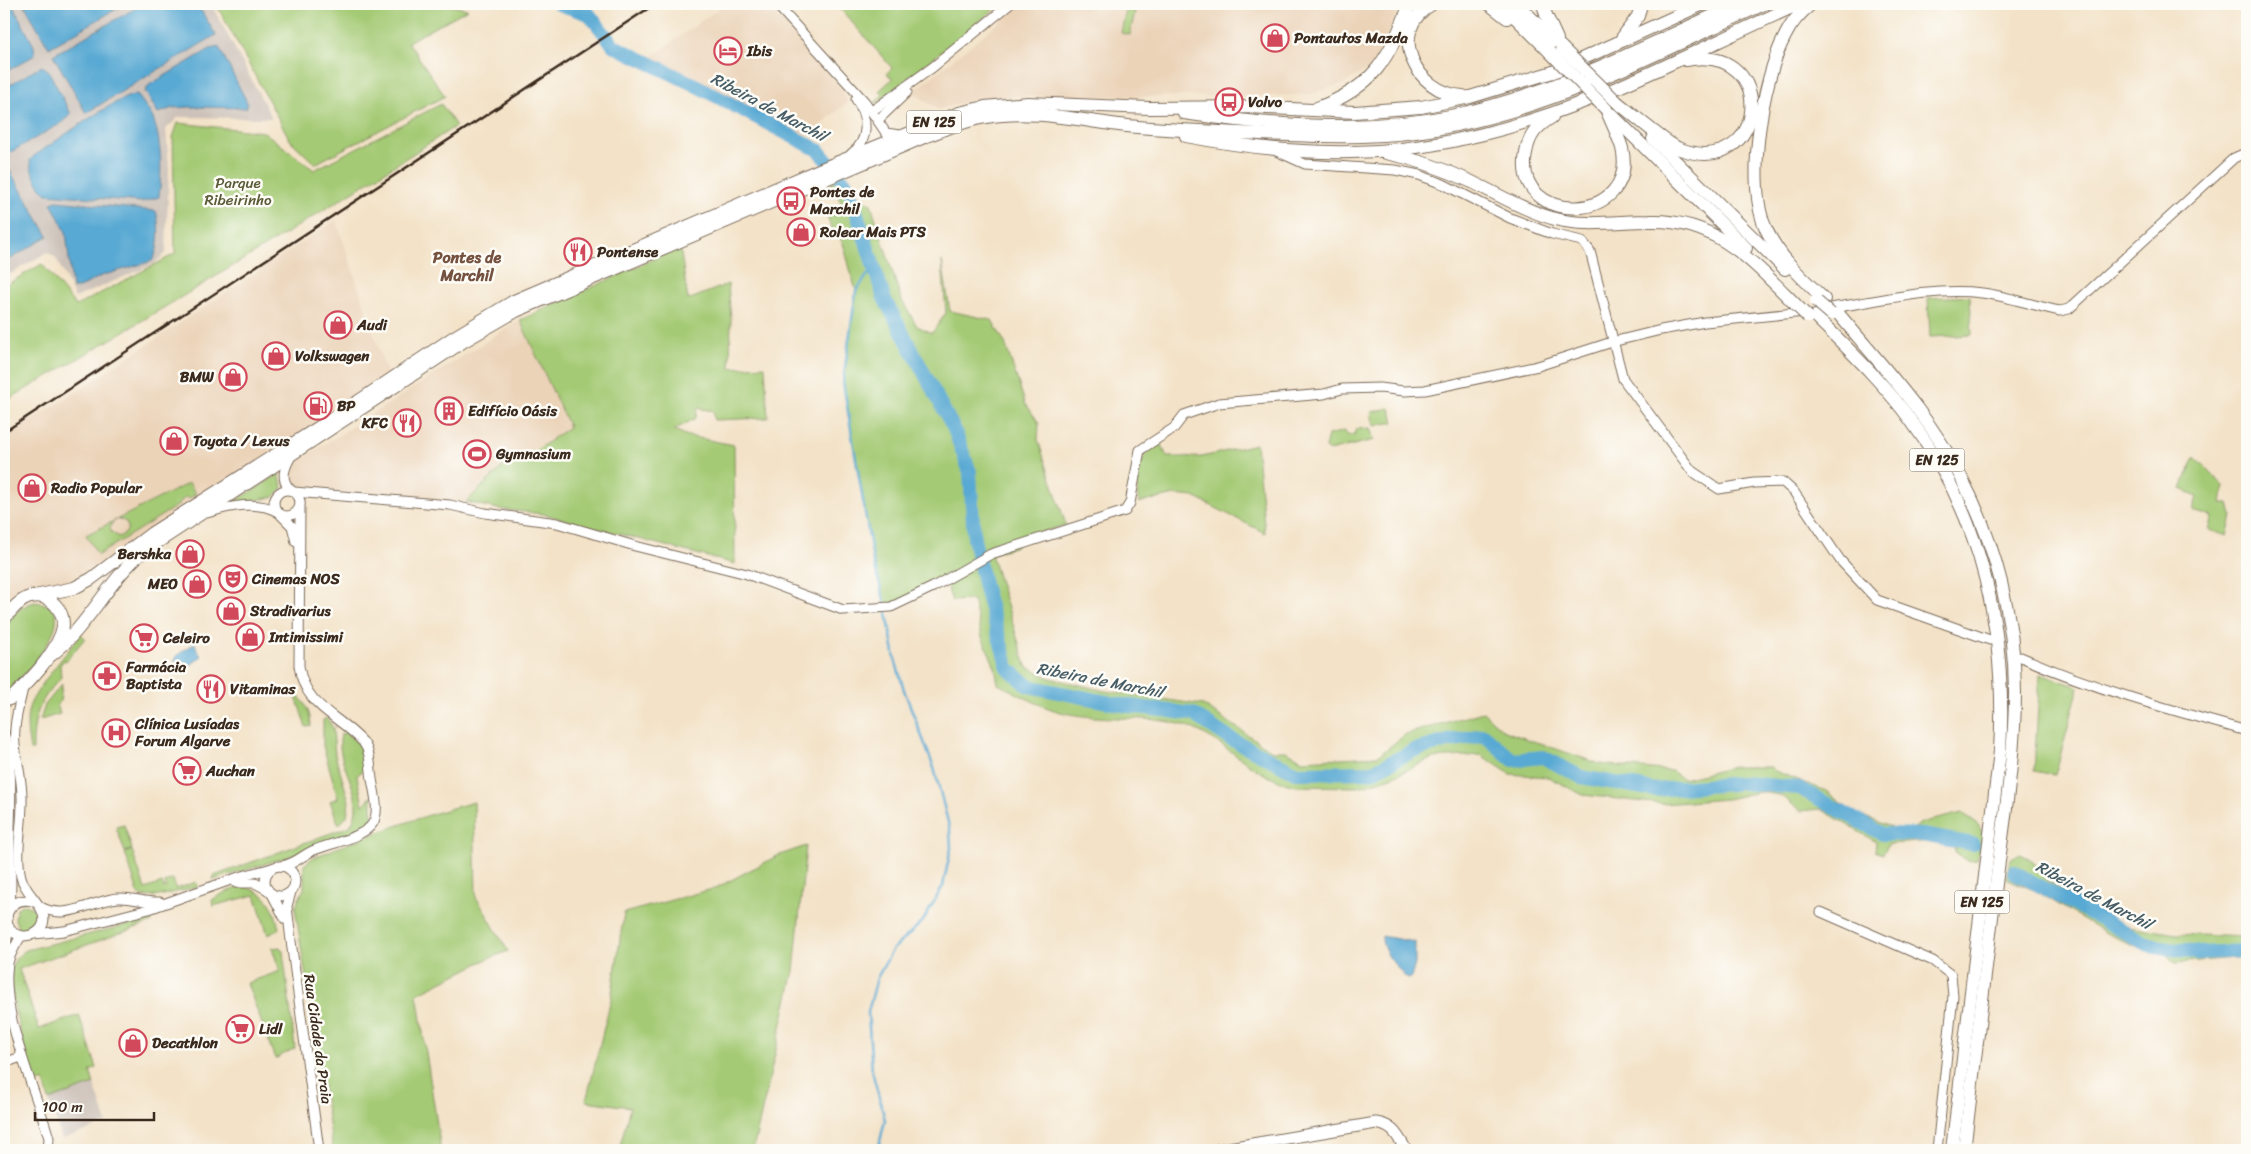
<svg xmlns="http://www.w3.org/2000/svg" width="2251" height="1154" font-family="Sriracha,sans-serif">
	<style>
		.built { fill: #ebd3b8 }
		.industrial { fill: #cdc2b9 }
		.green { fill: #a4ca75; stroke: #707a4a; fill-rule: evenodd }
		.water { fill: #58a9d3; stroke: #4a6a78 }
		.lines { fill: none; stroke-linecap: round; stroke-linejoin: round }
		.stream { stroke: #58a9d3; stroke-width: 2.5 }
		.river { stroke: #58a9d3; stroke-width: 14 }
		.street-casing { stroke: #7b6a59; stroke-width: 11 }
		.secondary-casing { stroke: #7b6a59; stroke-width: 13 }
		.primary-casing { stroke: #7b6a59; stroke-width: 14 }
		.street { stroke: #fff; stroke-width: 9 }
		.secondary { stroke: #fff; stroke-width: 11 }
		.primary { stroke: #fff; stroke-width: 12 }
		.rail { stroke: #3b2a1e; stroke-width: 2.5 }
		.primary-bridge-casing { stroke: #7b6a59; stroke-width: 14; stroke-linecap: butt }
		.primary-bridge { stroke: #fff; stroke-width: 12 }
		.labels { text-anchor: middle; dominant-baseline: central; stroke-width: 5; stroke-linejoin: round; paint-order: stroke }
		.shield { fill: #fdfcf7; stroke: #75695f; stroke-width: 1 }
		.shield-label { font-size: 14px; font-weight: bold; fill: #3b2a1e }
		.poi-label { font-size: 15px; font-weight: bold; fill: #3b2a1e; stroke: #fdfcf7; text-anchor: start }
		.park-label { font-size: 15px; fill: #5a5a38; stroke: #fdfcf7 }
		.street-label { font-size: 15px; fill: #3b2a1e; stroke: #fdfcf7 }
		.water-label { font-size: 16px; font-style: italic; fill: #475d66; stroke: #fdfcf7 }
		.neighbourhood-label { font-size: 16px; font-weight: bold; fill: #755140; stroke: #fdfcf7 }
	</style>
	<rect width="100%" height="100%" fill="#fdfcf7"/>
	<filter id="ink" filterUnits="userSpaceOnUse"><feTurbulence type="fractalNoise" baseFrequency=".02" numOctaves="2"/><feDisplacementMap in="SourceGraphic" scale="10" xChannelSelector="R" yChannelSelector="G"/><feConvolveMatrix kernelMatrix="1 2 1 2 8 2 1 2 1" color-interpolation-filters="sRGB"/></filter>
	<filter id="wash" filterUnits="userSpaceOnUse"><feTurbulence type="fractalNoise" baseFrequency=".0096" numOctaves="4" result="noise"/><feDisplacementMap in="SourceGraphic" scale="20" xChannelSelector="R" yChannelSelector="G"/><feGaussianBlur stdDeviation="1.12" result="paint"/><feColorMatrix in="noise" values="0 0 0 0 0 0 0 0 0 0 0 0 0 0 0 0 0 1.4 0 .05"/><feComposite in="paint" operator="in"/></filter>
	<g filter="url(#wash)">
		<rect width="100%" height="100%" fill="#f3e2c7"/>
		<g class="built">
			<polygon points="725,4 769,4 842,88 848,102 807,136 650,58"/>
			<polygon points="1022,4 1400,4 1377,58 1369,69 1344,83 1307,95 1128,97 1022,96 972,100 938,110 913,92"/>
			<polygon points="336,220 388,376 90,574 84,572 60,584 19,590 4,605 4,439"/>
			<polygon points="520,320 569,427 523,460 518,452 464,504 299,489 293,486 287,478 288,468 292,465"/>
		</g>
		<g class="industrial">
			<polygon points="4,4 211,4 272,118 179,117 166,129 169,168 166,253 154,264 75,298 56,258 47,252 4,278"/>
			<polygon points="94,1084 107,1123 62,1139 49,1100"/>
		</g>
		<g class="green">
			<polygon points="216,4 442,4 468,9 408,42 445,96 315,164 290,140"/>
			<polygon points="836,4 1001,4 877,103 874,103 883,95 879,91 892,79 887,73 892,68"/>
			<polygon points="1126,10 1135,11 1130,35 1121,33"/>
			<path d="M441 104 456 126C308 222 157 313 4 402V286L42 264 76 306 175 254 173 137 178 123 264 132 314 170Z"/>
			<path d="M848 177 857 195 871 204 901 299 917 326 932 333 946 313 942 261 950 311 992 320 1005 343 1025 403 1039 423 1038 440 1066 525 1015 540 1017 546 991 554 1026 666 1050 678 1105 691 1203 705 1272 751H1286L1303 760 1378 756 1406 734 1483 712 1504 731 1600 764 1672 771 1683 779 1734 767H1771L1773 770 1826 791 1852 812 1896 829 1911 831 1921 823 1962 813 1977 823 1985 837 1977 860 1968 861 1955 852 1954 845 1934 841 1888 844 1883 854 1875 851 1876 842 1821 809 1801 811 1780 795 1759 792 1727 799 1662 804 1583 795 1548 777 1510 774 1481 755 1433 758 1392 777 1359 787 1296 786C1253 778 1225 739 1186 726 1145 713 1099 723 1057 711 1037 705 1017 693 998 684L995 667 982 637 973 600 952 601 945 581 886 607 873 560 843 382 856 291 843 243 830 225 827 215H837L843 206 831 183Z"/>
			<polygon points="680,247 688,300 728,284 731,319 730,368 765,366 768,418 714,420 713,411 697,408 696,418 674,430 688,436 734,445 735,564 543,514 498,509 466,502 518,452 523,460 569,427 520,320"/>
			<polygon points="1970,296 1972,335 1930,337 1928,298"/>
			<polygon points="1390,408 1394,422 1374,426 1371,412"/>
			<polygon points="1370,428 1374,440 1329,451 1325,448 1328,435 1345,431 1347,435 1354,435 1356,429"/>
			<path d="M1161 443 1167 457H1202L1256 444 1265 533 1194 497 1175 495 1139 503C1135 490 1138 464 1147 452 1150 448 1156 446 1161 443Z"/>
			<polygon points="2195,457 2224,486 2221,503 2229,503 2232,516 2227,536 2209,530 2213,517 2193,511 2197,496 2181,489"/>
			<polygon points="279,474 283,488 274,497 231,504"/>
			<path d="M189 483 196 494 188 499 186 497 180 502V504L98 555 86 535ZM119 519 126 522 128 527 126 533 119 537 111 532C109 526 112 521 119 519Z"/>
			<path d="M35 602C90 607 23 675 10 691L4 696C4 681 0 640 4 629 7 617 24 604 35 602Z"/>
			<path d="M81 634 85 638 66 661 64 660 60 665 61 678C38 701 33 718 33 750H30C28 737 25 721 29 708 33 692 70 649 81 634Z"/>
			<polygon points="2040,674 2079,687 2055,775 2034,771"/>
			<polygon points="62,684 60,702 57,704 60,714 40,720 45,705"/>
			<path d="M294 691C304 701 311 712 311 726L306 727Z"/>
			<polygon points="327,718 333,728 335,755 349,801 347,816 339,825 330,801 338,798 323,746 323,720"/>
			<path d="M346 733 362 746 367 765 357 776 363 805 372 796V823L352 837 213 880 214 876 350 826C370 796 333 765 341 734Z"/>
			<path d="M474 802 476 897 508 951 485 960 417 994 440 1144 439 1150H333L295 908 304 888V865L312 858C365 836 418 817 474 802Z"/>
			<polygon points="124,825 132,849 125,852 116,827"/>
			<polygon points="806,846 794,971 753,1150 619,1150 630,1107 586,1101 611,999 624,913 716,888 777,856"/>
			<polygon points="132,850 145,889 162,883 164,888 166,887 165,882 173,879 176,889 196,882 198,887 159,896 142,897 135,890 137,889 125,853"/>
			<polygon points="2019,853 2032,860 2047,880 2122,925 2176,934 2247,937 2247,957 2175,963 2163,951 2136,946 2106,933 2036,891 2006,878 2010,859"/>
			<path d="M245 887C269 894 274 906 279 929L268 935 255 895 213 906 212 900C223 893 232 888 245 887Z"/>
			<polygon points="24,904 34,909 36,919 30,928 24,930 18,928 15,919 17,908"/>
			<path d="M151 919 152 922 19 969 39 1029 79 1015 97 1068 90 1071 94 1084 49 1100 44 1081 35 1084C27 1058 7 993 12 968 13 960 19 955 26 950Z"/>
			<polygon points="280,947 283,951 295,1048 275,1059 247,983 280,971 272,948"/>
		</g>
		<g class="water">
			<polygon points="4,4 12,4 34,46 35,55 4,73"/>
			<polygon points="24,4 125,4 49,48"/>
			<polygon points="143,4 197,4 216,35 86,113 53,55"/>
			<polygon points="219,47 247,102 247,108 190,107 173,108 158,113 145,91 149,85 210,49"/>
			<polygon points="42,66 48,70 71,114 60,124 4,156 4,88"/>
			<path d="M137 94C142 102 151 112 154 121 162 144 162 174 159 197L142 202 47 194C38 187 30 171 30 160L34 156C55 142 116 97 137 94Z"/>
			<polygon points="10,171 48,236 4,263 4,175"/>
			<path d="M57 201 156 211C160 225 160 250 152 261L101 276 79 288H72L66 232 51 203Z"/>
			<polygon points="195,643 198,652 202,656 187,668 177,669 174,666 176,656"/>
			<path d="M1382 936 1415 942V964L1411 978 1408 979 1405 977C1396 965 1381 952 1382 936Z"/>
		</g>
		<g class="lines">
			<polyline class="stream" points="874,266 856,291 843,382 873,560 886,607 895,659 904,690 934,768 950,830 951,848 943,886 923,921 893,949 877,978 868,1012 872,1071 885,1120 878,1150"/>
			<g class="river">
				<polyline points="559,4 589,14 614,46 695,85 818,150 848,186 884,298 954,429 970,472 974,539 986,592 1008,668 1028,686 1122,705 1193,714 1229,738 1297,773 1372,772 1415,750 1448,741 1484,735 1513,760 1543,757 1581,777 1655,790 1743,783 1799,788 1882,834 1922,835 1973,844"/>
				<polyline points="2014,872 2149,945 2198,953 2247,951"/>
			</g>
		</g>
	</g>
	<g filter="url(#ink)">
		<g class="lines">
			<g class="street-casing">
				<g id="street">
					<polyline points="776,4 865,102 886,133 900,135"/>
					<polyline points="872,111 933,67 1010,4"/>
					<polyline points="878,120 907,92"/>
					<polyline points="1276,151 1305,164 1395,170 1419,175 1443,184 1510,218 1552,234 1582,241 1590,251 1623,379 1692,471 1719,489 1754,483 1783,482 1794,492 1840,560 1877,600 1990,640"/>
					<path d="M851 154C870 140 868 118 856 99"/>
					<path d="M1830 308C1879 301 1932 287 1982 293 2008 296 2034 306 2060 311L2069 309 2234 158 2243 154 2247 156"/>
					<path d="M290 458C284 469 280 480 291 490"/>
					<circle cx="287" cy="503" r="13"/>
					<polyline points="294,492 450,505 485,513 557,523 635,546 747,574 843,610 891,607 933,587 991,554 1125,511 1130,503 1140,450 1174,428 1184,415 1219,403 1324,394 1342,389 1380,388 1404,391 1425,390 1538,366 1612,342 1661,330 1705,322 1805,312"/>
					<path d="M207 513C230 506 258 500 278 512"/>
					<polyline points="281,515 292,526 296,542"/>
					<path d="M2021 657C2094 689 2171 710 2247 731"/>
					<path d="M23 688C19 707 13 725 15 745 17 762 22 779 22 797 23 823 15 853 21 877 25 891 35 898 41 909 57 939 0 949 8 912 14 901 23 898 34 902"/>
					<path d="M4 733C15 773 9 811 10 851 10 871 13 889 9 909"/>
					<circle cx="280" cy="881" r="15"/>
					<path d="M281 866C295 864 300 857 312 851 327 844 364 838 373 823 380 811 374 792 372 779 370 767 371 752 363 742 338 714 305 708 299 666L300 503"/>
					<polyline points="236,883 255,883 268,890"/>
					<polyline points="291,892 287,906 291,941 319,1150"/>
					<polyline points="272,894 285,919"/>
					<path d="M39 906C66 922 90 901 118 898 132 897 146 903 160 902"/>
					<polyline points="1821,912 1933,961 1951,975 1953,996 1937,1150"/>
					<polyline points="34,934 64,931 149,909 239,877 272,868"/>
					<path d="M21 936C16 945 10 953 8 963 0 1014 35 1088 49 1138L48 1150"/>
					<polyline points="4,957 9,926"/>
					<polyline points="4,1063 21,1057"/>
				</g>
			</g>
			<g class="secondary-casing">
				<path id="secondary" d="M1217 1150 1376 1123C1394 1126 1397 1135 1406 1150"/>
			</g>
			<g class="primary-casing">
				<g id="primary">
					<path d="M1432 4C1385 31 1416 94 1463 96"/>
					<polyline points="1489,4 1507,18"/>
					<polyline points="1502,4 1550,52"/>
					<polyline points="1517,4 1562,48"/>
					<polyline points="1543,4 1546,15 1557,39"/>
					<path d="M1811 4C1800 13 1791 23 1785 36 1762 79 1745 185 1766 229 1779 257 1802 278 1824 299"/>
					<polyline points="1622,38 1638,16 1641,4"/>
					<path d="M1618 103C1633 114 1666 144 1680 149 1768 181 1780 42 1686 60"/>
					<path d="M1317 108C1375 87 1388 59 1410 4"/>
					<path d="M1184 113C1271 126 1364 133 1451 116 1553 95 1645 46 1739 4"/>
					<polyline points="1611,114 1746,248"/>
					<path d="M1552 117C1537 126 1529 135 1526 153 1512 228 1640 225 1622 148 1618 135 1611 121 1606 109"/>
					<path d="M1186 136C1248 148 1314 155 1378 151 1445 147 1519 127 1583 102 1656 73 1727 36 1799 4"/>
					<polyline points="1653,139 1785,269"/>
					<path d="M1386 153C1416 159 1444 169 1472 182 1499 195 1526 211 1555 219 1586 227 1619 221 1650 221 1715 219 1751 260 1793 302"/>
					<path d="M1837 312C1881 365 1929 415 1961 477 1995 542 2015 618 2015 692 2015 759 2003 826 1995 892 1985 978 1974 1064 1964 1150"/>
					<path d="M1815 316C1849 350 1884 383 1912 422 1983 518 2007 633 2000 751L1952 1150"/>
					<polyline points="30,597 74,588 91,579 152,533 332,419 451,339 514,301 819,170 959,113 985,107 1028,103 1149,108 1248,107 1355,112 1421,107 1470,97 1553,72 1703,4"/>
					<path d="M4 619C11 611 19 600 30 597 51 592 69 614 61 634 52 658 30 680 12 698L4 701"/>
					<path d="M50 656C87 628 106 584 141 553L464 341 516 311 924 137C945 129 965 120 986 117 1036 108 1089 123 1138 127 1172 130 1205 131 1239 133 1287 135 1335 138 1383 135 1519 127 1643 59 1764 4"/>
				</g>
			</g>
			<use href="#street" class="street"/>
			<use href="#secondary" class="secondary"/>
			<use href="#primary" class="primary"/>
			<polyline class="rail" points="4,432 655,4"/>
			<g class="primary-bridge-casing">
				<g id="primary-bridge">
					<polyline points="1562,48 1618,103"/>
					<polyline points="1550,52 1606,109"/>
					<polyline points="1816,301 1831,314"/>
					<polyline points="1793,302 1808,317"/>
				</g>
			</g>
			<use href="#primary-bridge" class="primary-bridge"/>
		</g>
	</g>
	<defs>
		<g id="shop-ring" transform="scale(1.4375)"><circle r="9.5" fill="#fdfcf7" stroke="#d1495b" stroke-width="1.5"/><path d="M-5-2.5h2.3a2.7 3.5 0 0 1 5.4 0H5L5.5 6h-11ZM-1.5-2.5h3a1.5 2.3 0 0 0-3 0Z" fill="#d1495b"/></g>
		<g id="hotel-ring" transform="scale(1.4375)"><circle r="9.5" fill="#fdfcf7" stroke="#d1495b" stroke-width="1.5"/><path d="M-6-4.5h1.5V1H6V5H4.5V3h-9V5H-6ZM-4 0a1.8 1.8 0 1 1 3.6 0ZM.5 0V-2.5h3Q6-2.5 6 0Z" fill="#d1495b"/></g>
		<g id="bus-ring" transform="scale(1.4375)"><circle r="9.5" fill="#fdfcf7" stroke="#d1495b" stroke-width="1.5"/><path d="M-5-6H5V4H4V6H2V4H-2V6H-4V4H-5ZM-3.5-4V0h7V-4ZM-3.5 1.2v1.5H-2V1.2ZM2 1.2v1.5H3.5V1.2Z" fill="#d1495b"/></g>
		<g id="restaurant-ring" transform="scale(1.4375)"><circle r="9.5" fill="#fdfcf7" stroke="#d1495b" stroke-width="1.5"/><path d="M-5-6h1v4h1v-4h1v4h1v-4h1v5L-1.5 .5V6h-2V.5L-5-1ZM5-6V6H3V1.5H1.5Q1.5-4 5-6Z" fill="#d1495b"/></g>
		<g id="fuel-ring" transform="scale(1.4375)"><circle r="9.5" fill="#fdfcf7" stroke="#d1495b" stroke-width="1.5"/><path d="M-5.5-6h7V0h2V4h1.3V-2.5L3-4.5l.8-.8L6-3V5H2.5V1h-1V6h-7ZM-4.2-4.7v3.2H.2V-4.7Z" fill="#d1495b"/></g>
		<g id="building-ring" transform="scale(1.4375)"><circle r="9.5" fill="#fdfcf7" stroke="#d1495b" stroke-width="1.5"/><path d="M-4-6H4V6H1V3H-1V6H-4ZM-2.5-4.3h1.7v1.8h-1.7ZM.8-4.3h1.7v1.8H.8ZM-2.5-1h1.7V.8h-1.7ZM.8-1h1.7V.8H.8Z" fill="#d1495b"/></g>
		<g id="stadium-ring" transform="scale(1.4375)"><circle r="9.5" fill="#fdfcf7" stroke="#d1495b" stroke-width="1.5"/><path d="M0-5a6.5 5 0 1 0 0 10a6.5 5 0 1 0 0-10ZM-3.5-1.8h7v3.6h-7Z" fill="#d1495b"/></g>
		<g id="theatre-ring" transform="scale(1.4375)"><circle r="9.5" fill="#fdfcf7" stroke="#d1495b" stroke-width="1.5"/><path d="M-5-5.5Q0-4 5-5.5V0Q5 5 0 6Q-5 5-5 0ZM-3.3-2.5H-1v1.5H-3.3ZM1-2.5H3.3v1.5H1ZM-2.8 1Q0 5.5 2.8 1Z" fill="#d1495b"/></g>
		<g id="supermarket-ring" transform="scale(1.4375)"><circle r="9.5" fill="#fdfcf7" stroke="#d1495b" stroke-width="1.5"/><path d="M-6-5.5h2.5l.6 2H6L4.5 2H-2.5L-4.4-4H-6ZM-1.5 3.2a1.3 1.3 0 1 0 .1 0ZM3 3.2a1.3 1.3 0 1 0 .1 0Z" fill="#d1495b"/></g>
		<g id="pharmacy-ring" transform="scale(1.4375)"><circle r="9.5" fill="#fdfcf7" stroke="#d1495b" stroke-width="1.5"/><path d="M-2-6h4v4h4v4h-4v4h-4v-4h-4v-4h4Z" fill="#d1495b"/></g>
		<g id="hospital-ring" transform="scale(1.4375)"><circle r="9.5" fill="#fdfcf7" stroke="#d1495b" stroke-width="1.5"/><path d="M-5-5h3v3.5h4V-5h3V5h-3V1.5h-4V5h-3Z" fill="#d1495b"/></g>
	</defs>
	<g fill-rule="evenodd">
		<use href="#shop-ring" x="1275" y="38"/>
		<use href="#hotel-ring" x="728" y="51"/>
		<use href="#bus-ring" x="1229" y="102"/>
		<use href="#bus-ring" x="791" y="201"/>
		<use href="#shop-ring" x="801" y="232"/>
		<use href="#restaurant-ring" x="578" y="252"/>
		<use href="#shop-ring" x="338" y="325"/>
		<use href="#shop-ring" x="276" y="356"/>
		<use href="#shop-ring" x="233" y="377"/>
		<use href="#fuel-ring" x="318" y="406"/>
		<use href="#building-ring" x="449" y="411"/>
		<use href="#restaurant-ring" x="407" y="423"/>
		<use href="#shop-ring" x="174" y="441"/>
		<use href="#stadium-ring" x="477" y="454"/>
		<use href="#shop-ring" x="32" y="488"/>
		<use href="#shop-ring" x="190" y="554"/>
		<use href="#theatre-ring" x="233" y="579"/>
		<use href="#shop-ring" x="197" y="584"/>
		<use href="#shop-ring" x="231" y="611"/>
		<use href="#shop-ring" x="250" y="637"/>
		<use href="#supermarket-ring" x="144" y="638"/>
		<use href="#pharmacy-ring" x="107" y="676"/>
		<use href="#restaurant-ring" x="211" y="689"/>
		<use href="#hospital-ring" x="116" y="733"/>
		<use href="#supermarket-ring" x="187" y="771"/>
		<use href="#supermarket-ring" x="240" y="1029"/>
		<use href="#shop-ring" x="133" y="1043"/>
	</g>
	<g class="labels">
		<g class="shield">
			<rect x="906.5" y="110.5" width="55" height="23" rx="4"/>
			<rect x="1909.5" y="448.5" width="55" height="23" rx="4"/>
			<rect x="1954.5" y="890.5" width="55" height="23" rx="4"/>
		</g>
		<g class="shield-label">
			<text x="934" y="122">EN 125</text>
			<text x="1937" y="460">EN 125</text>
			<text x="1982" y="902">EN 125</text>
		</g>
		<g class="poi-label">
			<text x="1294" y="38">Pontautos Mazda</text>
			<text x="747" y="51">Ibis</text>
			<text x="1248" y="102">Volvo</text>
			<text x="810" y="192">Pontes de<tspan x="810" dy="17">Marchil</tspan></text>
			<text x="820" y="232">Rolear Mais PTS</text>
			<text x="597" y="252">Pontense</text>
			<text x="357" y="325">Audi</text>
			<text x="295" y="356">Volkswagen</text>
			<text x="214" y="377" text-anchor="end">BMW</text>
			<text x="337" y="406">BP</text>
			<text x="468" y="411">Edifício Oásis</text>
			<text x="388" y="423" text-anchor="end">KFC</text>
			<text x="193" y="441">Toyota / Lexus</text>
			<text x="496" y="454">Gymnasium</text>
			<text x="51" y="488">Radio Popular</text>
			<text x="171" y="554" text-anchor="end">Bershka</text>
			<text x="252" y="579">Cinemas NOS</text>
			<text x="178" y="584" text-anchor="end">MEO</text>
			<text x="250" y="611">Stradivarius</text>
			<text x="269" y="637">Intimissimi</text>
			<text x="163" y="638">Celeiro</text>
			<text x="126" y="667">Farmácia<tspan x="126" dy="17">Baptista</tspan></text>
			<text x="230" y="689">Vitaminas</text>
			<text x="135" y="724">Clínica Lusíadas<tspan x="135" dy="17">Forum Algarve</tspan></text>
			<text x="206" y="771">Auchan</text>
			<text x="259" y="1029">Lidl</text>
			<text x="152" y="1043">Decathlon</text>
		</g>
		<g class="park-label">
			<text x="238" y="183">Parque<tspan x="238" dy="17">Ribeirinho</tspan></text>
		</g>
		<g class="street-label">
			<text transform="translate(318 1039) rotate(82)">Rua Cidade da Praia</text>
		</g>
		<g class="water-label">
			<text transform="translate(769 107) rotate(28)">Ribeira de Marchil</text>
			<text transform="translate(1100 680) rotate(11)">Ribeira de Marchil</text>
			<text transform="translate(2094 895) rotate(28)">Ribeira de Marchil</text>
		</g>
		<g class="neighbourhood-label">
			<text x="467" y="257">Pontes de<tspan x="467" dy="18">Marchil</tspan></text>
		</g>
	</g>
	<rect width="2251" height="1154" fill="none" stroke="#fdfcf7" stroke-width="20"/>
	<path d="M35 1112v8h119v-8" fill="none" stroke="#3b2a1e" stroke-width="2.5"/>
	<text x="42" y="1112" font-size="15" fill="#3b2a1e" stroke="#fdfcf7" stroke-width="4" paint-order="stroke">100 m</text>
</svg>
